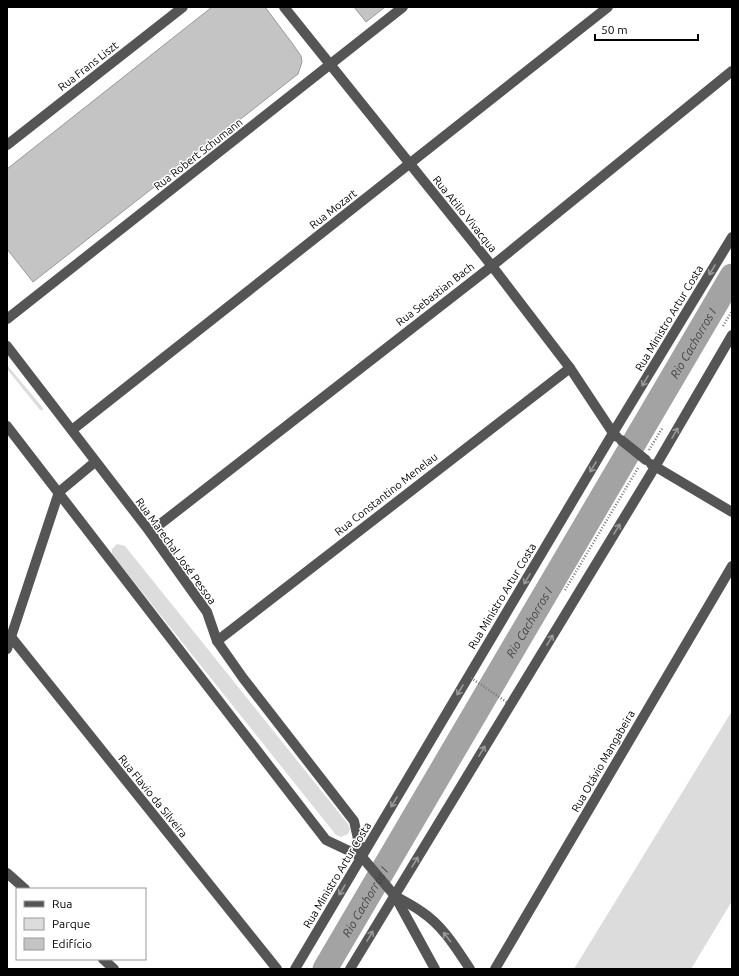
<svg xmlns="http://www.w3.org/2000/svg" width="739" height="976" font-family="Ubuntu,sans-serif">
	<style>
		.green { fill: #dcdcdc }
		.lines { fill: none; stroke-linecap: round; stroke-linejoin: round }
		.river { stroke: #a3a3a3; stroke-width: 25 }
		.building { fill: #c4c4c4; stroke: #999 }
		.path { stroke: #777; stroke-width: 2.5; stroke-dasharray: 1 2; stroke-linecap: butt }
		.minor { stroke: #555; stroke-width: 10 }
		.path-bridge { stroke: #777; stroke-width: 2.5; stroke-dasharray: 1 2; stroke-linecap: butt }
		.minor-bridge { stroke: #555; stroke-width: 10 }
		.oneway { stroke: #999 }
		.labels { text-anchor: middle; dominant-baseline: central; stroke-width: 3; stroke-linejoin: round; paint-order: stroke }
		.street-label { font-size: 11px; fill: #000; stroke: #fff }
		.water-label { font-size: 12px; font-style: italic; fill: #444; stroke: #fff }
	</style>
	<rect width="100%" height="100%" fill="#fff"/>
	<g class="green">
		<polygon points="7,365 43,408 43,410 40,410 7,369"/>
		<polygon points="117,544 125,546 348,824 350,829 348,834 341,837 336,835 114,557 112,555 112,549"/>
		<polygon points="732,711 732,901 691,969 574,969"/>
	</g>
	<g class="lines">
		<path class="river" id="s1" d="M325 969 732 276"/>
	</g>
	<g class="building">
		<polygon points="212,7 265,7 292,43 301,56 302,62 298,74 33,282 7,249 7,169"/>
		<polygon points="354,7 385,7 366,22"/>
	</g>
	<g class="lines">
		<g class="path">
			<polyline points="723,326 732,311"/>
			<polyline points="649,450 663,427"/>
			<polyline points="565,590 638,468"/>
		</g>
		<g class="minor">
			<polyline points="284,7 492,266 570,368 613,433 617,437"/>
			<polyline points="7,145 183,7"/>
			<polyline points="7,319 403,7"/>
			<polyline points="7,346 150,532 207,612 217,641 243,678 354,821 362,857"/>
			<polyline points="7,426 326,840 362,857 395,896 435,969"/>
			<polyline points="72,430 608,7"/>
			<polyline points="651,464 732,512"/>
			<polyline points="150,532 492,266 732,71"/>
			<polyline points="11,637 277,969"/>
			<polyline points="217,641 570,368"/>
			<polyline points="7,649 59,492 95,462"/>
			<polyline points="7,873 25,889"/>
			<path d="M395 896C404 901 414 906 422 912 443 926 456 948 470 969"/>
			<polyline points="103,959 114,969"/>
			<polyline points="295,969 613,433 732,237"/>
			<polyline points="350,969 655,467 732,335"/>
			<polyline points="495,969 732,566"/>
		</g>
		<polyline class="path-bridge" points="471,678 508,703"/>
		<polyline class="minor-bridge" points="621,440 646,460"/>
	</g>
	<defs><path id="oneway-shaft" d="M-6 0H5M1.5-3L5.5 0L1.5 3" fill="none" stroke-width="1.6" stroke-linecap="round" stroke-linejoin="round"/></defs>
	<g class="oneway">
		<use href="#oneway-shaft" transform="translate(712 270) rotate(121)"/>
		<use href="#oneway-shaft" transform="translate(645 381) rotate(121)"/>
		<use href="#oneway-shaft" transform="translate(675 433) rotate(-60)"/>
		<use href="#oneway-shaft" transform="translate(593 467) rotate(121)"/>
		<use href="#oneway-shaft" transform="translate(617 529) rotate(-59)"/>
		<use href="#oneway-shaft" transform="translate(527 579) rotate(121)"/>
		<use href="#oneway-shaft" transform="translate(550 640) rotate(-59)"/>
		<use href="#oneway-shaft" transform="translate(460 690) rotate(121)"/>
		<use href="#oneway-shaft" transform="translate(482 751) rotate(-59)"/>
		<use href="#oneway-shaft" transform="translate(394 802) rotate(121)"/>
		<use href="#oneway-shaft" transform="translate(415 862) rotate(-59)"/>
		<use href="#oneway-shaft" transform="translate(342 890) rotate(121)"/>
		<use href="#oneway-shaft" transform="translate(370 936) rotate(-59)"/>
		<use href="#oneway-shaft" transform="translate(447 937) rotate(-128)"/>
	</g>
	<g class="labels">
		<g class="street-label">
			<text transform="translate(88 66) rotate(-38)">Rua Frans Liszt</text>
			<text transform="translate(198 154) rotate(-38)">Rua Robert Schumann</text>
			<text transform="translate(333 209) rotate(-38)">Rua Mozart</text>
			<text transform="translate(465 214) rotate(51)">Rua Atilio Vivacqua</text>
			<text transform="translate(435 294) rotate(-38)">Rua Sebastian Bach</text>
			<text transform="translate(669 318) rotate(-59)">Rua Ministro Artur Costa</text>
			<text transform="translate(386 494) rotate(-38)">Rua Constantino Menelau</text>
			<text transform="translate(176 551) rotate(54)">Rua Marechal José Pessoa</text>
			<text transform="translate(502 596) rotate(-59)">Rua Ministro Artur Costa</text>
			<text transform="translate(603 761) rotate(-60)">Rua Otávio Mangabeira</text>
			<text transform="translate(153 796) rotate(51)">Rua Flavio da Silveira</text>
			<text transform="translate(337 875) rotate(-59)">Rua Ministro Artur Costa</text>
		</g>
		<g class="water-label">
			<text stroke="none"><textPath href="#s1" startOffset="726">Rio Cachorros I</textPath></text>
			<text stroke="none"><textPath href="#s1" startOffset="402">Rio Cachorros I</textPath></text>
			<text stroke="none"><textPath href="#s1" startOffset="78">Rio Cachorros I</textPath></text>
		</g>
	</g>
	<rect width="739" height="976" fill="none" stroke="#000000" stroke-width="16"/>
	<rect x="16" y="888" width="130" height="72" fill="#ffffff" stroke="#999999"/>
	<rect x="24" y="901" width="20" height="6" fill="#555555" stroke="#999999"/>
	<text x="52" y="908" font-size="12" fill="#000000">Rua</text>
	<rect x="24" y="918" width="20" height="12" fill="#dcdcdc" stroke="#999999"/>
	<text x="52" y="928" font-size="12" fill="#000000">Parque</text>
	<rect x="24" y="938" width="20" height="12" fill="#c4c4c4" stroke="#999999"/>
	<text x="52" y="948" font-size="12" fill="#000000">Edifício</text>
	<path d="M595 34v6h103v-6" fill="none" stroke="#000000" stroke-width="2"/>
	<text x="601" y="34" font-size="12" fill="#000000" stroke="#ffffff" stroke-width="3" paint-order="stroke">50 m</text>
</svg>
